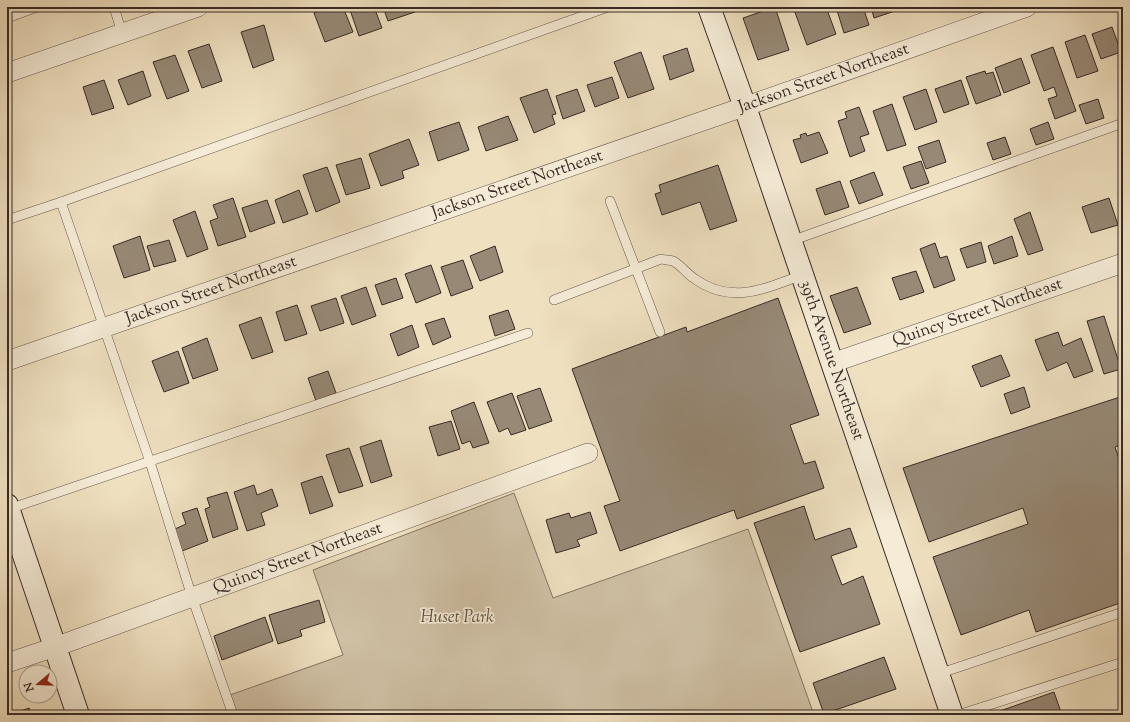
<svg xmlns="http://www.w3.org/2000/svg" width="1130" height="722" font-family="'Sorts Mill Goudy',serif">
	<style>
		.green { fill: #d0c1a6; stroke: #847666 }
		.building { fill: #978976; stroke: #382b26 }
		.lines { fill: none; stroke-linecap: round; stroke-linejoin: round }
		.lane-casing { stroke: #66584c; stroke-width: 10 }
		.street-casing { stroke: #66584c; stroke-width: 20 }
		.secondary-casing { stroke: #382b26; stroke-width: 24 }
		.lane { stroke: #f5ebd6; stroke-width: 9 }
		.street { stroke: #f5ebd6; stroke-width: 19 }
		.secondary { stroke: #f5ebd6; stroke-width: 22 }
		.labels { text-anchor: middle; dominant-baseline: central; stroke-width: 3.5; stroke-linejoin: round; paint-order: stroke }
		.street-label { font-size: 17px; fill: #382b26; stroke: #f5ebd6 }
		.park-label { font-size: 17px; font-style: italic; fill: #5e5046; stroke: #f5ebd6 }
	</style>
	<rect width="100%" height="100%" fill="#efe0c0"/>
	<filter id="stains"><feTurbulence type="fractalNoise" baseFrequency=".005" numOctaves="4"/><feColorMatrix values="0 0 0 0 .2 0 0 0 0 .09 0 0 0 0 .02 0 0 0 .5 -.17"/></filter>
	<radialGradient id="worn" r=".72"><stop offset=".6" stop-color="#630" stop-opacity="0"/><stop offset="1" stop-color="#630" stop-opacity=".3"/></radialGradient>
	<polygon class="green" points="514,493 553,598 748,529 814,715 238,715 230,695 343,655 313,570"/>
	<g class="building">
		<polygon points="328,7 343,7 353,32 325,42 314,13"/>
		<polygon points="349,7 374,7 382,28 359,36"/>
		<polygon points="383,7 413,7 415,12 388,21"/>
		<polygon points="775,7 789,50 758,60 743,18"/>
		<polygon points="793,7 826,7 836,34 807,45"/>
		<polygon points="836,7 863,7 869,25 844,33"/>
		<polygon points="871,7 897,7 898,10 874,18"/>
		<polygon points="264,25 274,60 253,68 241,32"/>
		<polygon points="1112,27 1121,52 1101,59 1092,34"/>
		<polygon points="1085,35 1098,71 1077,78 1065,42"/>
		<polygon points="209,44 222,81 202,88 188,51"/>
		<polygon points="1053,47 1076,111 1055,119 1048,99 1057,96 1054,87 1044,91 1031,55"/>
		<polygon points="687,48 694,71 670,80 663,56"/>
		<polygon points="641,52 654,89 628,98 614,62"/>
		<polygon points="175,55 189,91 167,99 153,62"/>
		<polygon points="1021,58 1030,83 1004,93 995,68"/>
		<polygon points="143,71 151,96 128,105 118,80"/>
		<polygon points="985,71 986,74 993,72 1001,95 976,104 966,77"/>
		<polygon points="612,77 619,98 595,107 587,85"/>
		<polygon points="104,80 114,108 92,115 83,87"/>
		<polygon points="961,80 969,104 944,113 935,89"/>
		<polygon points="547,89 556,114 552,115 555,124 534,133 520,98"/>
		<polygon points="577,89 585,111 563,119 556,96"/>
		<polygon points="926,89 937,122 915,130 903,97"/>
		<polygon points="1098,99 1104,118 1086,124 1079,105"/>
		<polygon points="892,104 906,145 887,151 873,111"/>
		<polygon points="859,107 869,134 860,137 865,151 850,157 838,121 847,118 845,112"/>
		<polygon points="508,116 518,140 486,151 478,127"/>
		<polygon points="459,122 469,150 438,161 429,132"/>
		<polygon points="1048,122 1054,139 1036,145 1030,129"/>
		<polygon points="819,132 828,153 801,163 793,140 801,138 800,135 806,133 807,136"/>
		<polygon points="1005,137 1011,154 993,160 987,143"/>
		<polygon points="409,139 419,165 402,171 404,178 381,186 369,154"/>
		<polygon points="939,140 946,162 926,169 918,147"/>
		<polygon points="361,158 370,188 346,195 336,165"/>
		<polygon points="921,161 929,183 911,189 903,167"/>
		<polygon points="718,165 737,221 710,230 700,202 662,215 655,194 661,192 659,185"/>
		<polygon points="327,167 340,202 316,212 303,175"/>
		<polygon points="874,172 883,195 859,204 850,181"/>
		<polygon points="840,181 849,207 825,215 816,189"/>
		<polygon points="299,190 308,214 283,223 275,200"/>
		<polygon points="233,198 246,237 218,246 210,221 218,218 213,205"/>
		<polygon points="1109,198 1118,225 1091,233 1082,207"/>
		<polygon points="267,200 275,223 250,232 242,208"/>
		<polygon points="195,211 208,249 187,257 173,220"/>
		<polygon points="1030,212 1043,250 1028,255 1014,219"/>
		<polygon points="140,236 150,270 124,278 113,246"/>
		<polygon points="1012,236 1018,256 994,264 988,246"/>
		<polygon points="169,240 176,261 154,267 147,246"/>
		<polygon points="981,242 986,262 967,268 960,249"/>
		<polygon points="935,243 940,258 947,256 955,280 934,288 920,249"/>
		<polygon points="495,246 503,272 480,281 470,256"/>
		<polygon points="463,260 473,288 451,296 441,267"/>
		<polygon points="431,265 441,293 416,303 405,274"/>
		<polygon points="916,271 924,292 900,300 892,278"/>
		<polygon points="396,278 403,298 382,305 375,285"/>
		<polygon points="366,287 376,316 352,325 341,296"/>
		<polygon points="857,287 871,324 844,333 830,296"/>
		<polygon points="336,298 344,323 320,331 311,306"/>
		<polygon points="778,298 819,415 790,425 804,464 815,461 824,488 737,519 734,510 620,551 604,506 620,501 572,369 686,327 687,332"/>
		<polygon points="297,305 307,334 285,341 276,312"/>
		<polygon points="508,310 515,329 495,336 489,316"/>
		<polygon points="1104,316 1121,369 1104,374 1087,321"/>
		<polygon points="261,317 273,352 252,359 239,325"/>
		<polygon points="444,318 451,337 433,345 425,324"/>
		<polygon points="412,325 419,347 398,356 390,334"/>
		<polygon points="1058,332 1063,346 1081,338 1093,371 1074,378 1067,362 1047,371 1035,340"/>
		<polygon points="207,338 218,370 193,379 182,348"/>
		<polygon points="178,351 189,383 164,392 152,361"/>
		<polygon points="1001,355 1010,376 981,387 972,366"/>
		<polygon points="328,371 336,393 316,401 308,378"/>
		<polygon points="1024,387 1030,407 1011,414 1004,394"/>
		<polygon points="540,388 552,421 529,429 517,396"/>
		<polygon points="512,393 526,430 511,435 508,428 499,432 487,402"/>
		<polygon points="1123,396 1123,444 1115,447 1123,471 1123,602 1036,632 1029,610 961,635 933,557 1028,524 1023,508 929,542 903,468"/>
		<polygon points="474,402 489,443 473,448 470,441 462,444 451,411"/>
		<polygon points="451,421 460,449 438,456 429,427"/>
		<polygon points="381,440 392,476 371,483 360,447"/>
		<polygon points="349,448 363,486 339,493 326,455"/>
		<polygon points="322,476 333,506 310,514 301,483"/>
		<polygon points="254,485 257,495 272,489 278,506 261,513 265,525 247,531 234,492"/>
		<polygon points="227,492 238,529 213,538 205,509 210,507 207,498"/>
		<polygon points="804,506 815,540 850,528 857,547 831,556 842,585 863,576 880,624 800,652 754,523"/>
		<polygon points="197,508 208,541 182,551 175,529 186,524 182,513"/>
		<polygon points="590,512 597,533 577,540 580,546 556,553 546,520 569,513 571,518"/>
		<polygon points="319,600 325,622 300,630 302,636 278,644 269,615"/>
		<polygon points="265,617 273,641 222,660 214,636"/>
		<polygon points="884,657 896,689 824,714 813,683"/>
		<polygon points="1054,692 1062,715 998,715 997,712"/>
		<polygon points="29,708 32,715 10,715"/>
	</g>
	<g class="lines">
		<g class="lane-casing">
			<g id="lane">
				<polyline points="114,7 122,33"/>
				<polyline points="7,18 37,7"/>
				<polyline points="610,201 660,332"/>
				<polyline points="7,220 61,202"/>
				<polyline points="791,241 1123,123"/>
				<path d="M554 300 661 259C665 260 670 260 673 261 681 265 687 274 695 279 732 305 764 289 802 275"/>
				<polyline points="9,509 528,333"/>
				<polyline points="938,674 1123,612"/>
				<polyline points="233,715 192,597 150,462 61,202 608,7"/>
				<polyline points="958,715 1123,662"/>
			</g>
		</g>
		<g class="street-casing">
			<g id="street">
				<polyline points="7,73 198,7"/>
				<path id="s1" d="M7 361 755 103 1027 7"/>
				<path id="s2" d="M832 363 1123 263"/>
				<path id="s3" d="M7 663 55 647 588 453"/>
			</g>
		</g>
		<g class="secondary-casing">
			<g id="secondary">
				<path id="s4" d="M709 7 745 107 952 715"/>
				<polyline points="7,505 78,715"/>
			</g>
		</g>
		<use href="#lane" class="lane"/>
		<use href="#street" class="street"/>
		<use href="#secondary" class="secondary"/>
	</g>
	<g class="labels">
		<g class="street-label">
			<text stroke="none"><textPath href="#s1" startOffset="864">Jackson Street Northeast</textPath></text>
			<text stroke="none"><textPath href="#s1" startOffset="540">Jackson Street Northeast</textPath></text>
			<text stroke="none"><textPath href="#s1" startOffset="216">Jackson Street Northeast</textPath></text>
			<text stroke="none"><textPath href="#s2" startOffset="154">Quincy Street Northeast</textPath></text>
			<text stroke="none"><textPath href="#s4" startOffset="374">39th Avenue Northeast</textPath></text>
			<text stroke="none"><textPath href="#s3" startOffset="309">Quincy Street Northeast</textPath></text>
		</g>
		<g class="park-label">
			<text x="457" y="618">Huset Park</text>
		</g>
	</g>
	<rect width="1130" height="722" fill="none" stroke="#efe0c0" stroke-width="24"/>
	<rect x="8" y="8" width="1114" height="706" fill="none" stroke="#382b26" stroke-width="2"/>
	<rect x="12" y="12" width="1106" height="698" fill="none" stroke="#382b26"/>
	<g transform="translate(38 684) rotate(251)"><circle r="19" fill="#f5ebd6" stroke="#a99e90"/>
	<path d="M0-3L7 15L0 10L-7 15Z" fill="#8f2418"/>
	<text y="-6" font-size="11" font-weight="bold" text-anchor="middle" fill="#382b26">N</text>
	</g>
	<rect width="100%" height="100%" filter="url(#stains)"/>
	<rect width="100%" height="100%" fill="url(#worn)"/>
</svg>
